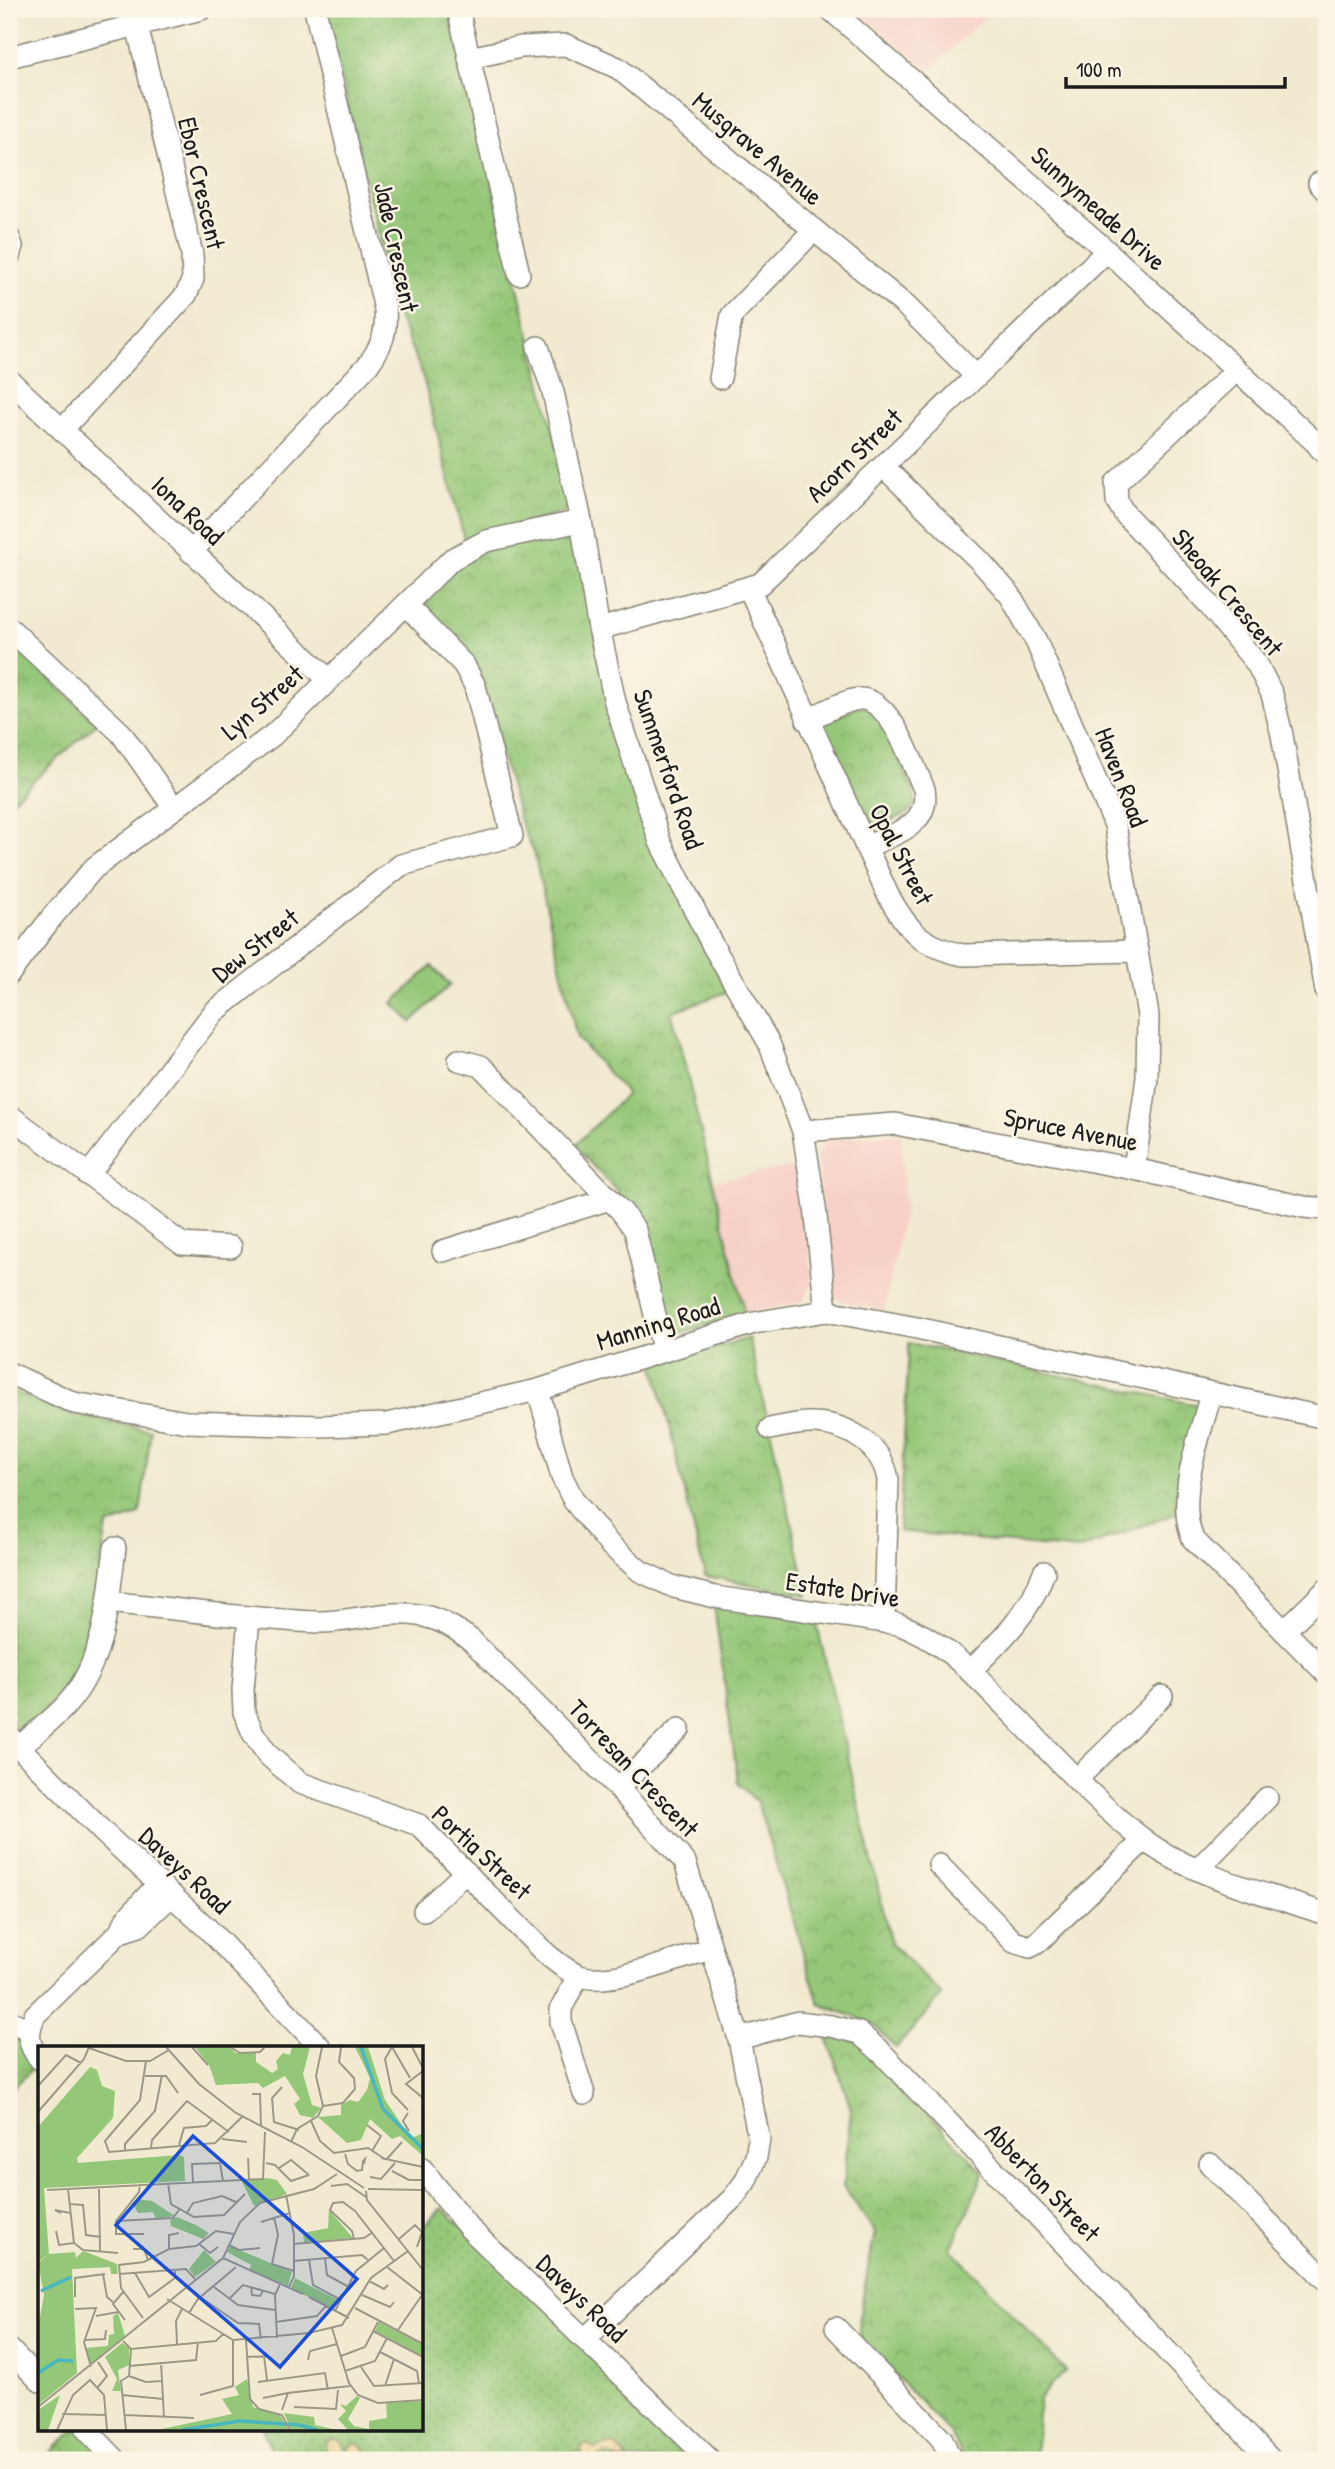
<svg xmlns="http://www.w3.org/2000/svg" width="1335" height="2469" font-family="'Patrick Hand',sans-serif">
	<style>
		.built { fill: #f7d1c8 }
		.grass { fill: url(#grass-dots); stroke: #58724a; stroke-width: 2 }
		.sand { fill: url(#sand-dots); stroke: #857b5d; stroke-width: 2 }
		.park { fill: url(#park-crowns); stroke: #58724a; stroke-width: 2 }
		.pitch { fill: #95c778; stroke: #58724a; stroke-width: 2 }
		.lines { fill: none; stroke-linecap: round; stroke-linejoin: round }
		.minor-casing { stroke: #868376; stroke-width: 24 }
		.minor { stroke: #fff; stroke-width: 21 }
		.labels { text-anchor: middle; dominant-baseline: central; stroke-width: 5; stroke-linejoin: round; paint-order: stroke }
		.street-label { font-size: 26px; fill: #1c1c1c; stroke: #fcf5e5 }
		.inset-river { fill: none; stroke: #48b7bf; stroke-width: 3.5 }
		.inset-road { fill: none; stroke: #9c9888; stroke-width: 2 }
		.view { fill: #1d4ed8; fill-opacity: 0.15; stroke: #1d4ed8; stroke-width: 3.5 }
		.inset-edge { fill: none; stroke: #1c1c1c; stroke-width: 3.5 }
	</style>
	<defs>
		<pattern id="grass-dots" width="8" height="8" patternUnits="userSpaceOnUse" patternTransform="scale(1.75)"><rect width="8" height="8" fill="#95c778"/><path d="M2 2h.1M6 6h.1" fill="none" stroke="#80aa67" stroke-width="1.8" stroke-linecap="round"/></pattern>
		<pattern id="sand-dots" width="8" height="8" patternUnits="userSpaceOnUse" patternTransform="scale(1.75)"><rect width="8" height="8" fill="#eeda9e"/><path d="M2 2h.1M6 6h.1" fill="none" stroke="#ccba88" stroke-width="1.8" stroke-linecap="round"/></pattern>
		<pattern id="park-crowns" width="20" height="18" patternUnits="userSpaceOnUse" patternTransform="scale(1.75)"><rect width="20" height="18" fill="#95c778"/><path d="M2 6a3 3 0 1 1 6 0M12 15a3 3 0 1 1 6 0" fill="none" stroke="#80aa67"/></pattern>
	</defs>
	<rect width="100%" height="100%" fill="#fcf5e5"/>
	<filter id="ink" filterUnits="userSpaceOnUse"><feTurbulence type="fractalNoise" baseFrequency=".0143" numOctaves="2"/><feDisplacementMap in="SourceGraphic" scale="14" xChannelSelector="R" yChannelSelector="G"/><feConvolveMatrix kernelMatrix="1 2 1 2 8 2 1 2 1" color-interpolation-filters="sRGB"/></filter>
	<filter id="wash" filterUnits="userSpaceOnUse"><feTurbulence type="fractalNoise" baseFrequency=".00686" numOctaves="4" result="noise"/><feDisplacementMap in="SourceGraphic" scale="28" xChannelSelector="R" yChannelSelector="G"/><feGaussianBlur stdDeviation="1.57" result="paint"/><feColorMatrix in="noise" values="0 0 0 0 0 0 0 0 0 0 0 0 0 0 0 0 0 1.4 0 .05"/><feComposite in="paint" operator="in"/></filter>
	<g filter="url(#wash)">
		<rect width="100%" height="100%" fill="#f1ead0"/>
		<g class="built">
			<polygon points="853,9 993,9 929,71"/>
			<polygon points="901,1134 905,1209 884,1311 841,1301 832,1291 816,1156 828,1138"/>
			<polygon points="798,1166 813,1283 803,1301 745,1314 713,1181"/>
		</g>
		<polygon class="grass" points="442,2208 710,2460 282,2460 271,2451 263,2429 422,2429 422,2228"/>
		<g class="sand">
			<path d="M332 2439 342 2441 344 2450 347 2451 353 2444C367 2442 364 2451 368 2460H329C324 2455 325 2449 326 2442Z"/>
			<polygon points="587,2444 594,2449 614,2444 628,2458 621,2460 605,2454 590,2460 574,2460 573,2452 582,2453 581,2446"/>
		</g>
		<g class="park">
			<polygon points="325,9 449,9 571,502 563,513 464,539 422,373 398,317"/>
			<polygon points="562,529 576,538 653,840 727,992 672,1012 745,1314 670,1336 644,1229 632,1207 574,1146 627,1094 577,1038 534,853 520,821 479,674 426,607 428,593 455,569 486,548"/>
			<polygon points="9,640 97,723 9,803"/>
			<polygon points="867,707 879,716 914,791 915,804 908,813 866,832 818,725 856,708"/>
			<polygon points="749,1338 808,1595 705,1576 654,1364"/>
			<polygon points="909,1343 1198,1405 1177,1513 1078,1550 899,1531"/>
			<polygon points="9,1390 77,1416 151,1430 140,1514 107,1526 83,1665 62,1694 21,1735 9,1723"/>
			<polygon points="714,1606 816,1620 891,1944 942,1995 896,2048 872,2023 819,2004 757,1802 738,1783"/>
			<polygon points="9,2030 39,2062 9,2092"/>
			<polygon points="826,2034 859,2041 984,2173 951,2249 1066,2371 1039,2398 1035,2460 961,2460 960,2452 951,2434 861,2339 859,2318 875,2232 843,2186 851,2109"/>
			<polygon points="75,2429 86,2429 116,2460 43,2460"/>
		</g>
		<polygon class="pitch" points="432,966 450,985 411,1022 393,1003"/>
	</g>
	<g filter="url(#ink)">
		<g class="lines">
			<g class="minor-casing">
				<g id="minor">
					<polyline points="458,9 519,274"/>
					<polyline points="830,9 1107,251 1315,442 1326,455"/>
					<polyline points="9,57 201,9"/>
					<polyline points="469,58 521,47 566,45 618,68 906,306 976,376"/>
					<polyline points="1319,183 1326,191"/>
					<polyline points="9,238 12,246 9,256"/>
					<polyline points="538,347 553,392 581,521 597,618 615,702 660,842 713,946 769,1043 803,1131 815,1207 826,1311"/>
					<polyline points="1237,370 1116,483 1117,501 1124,513 1204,599 1257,664 1272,694 1282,735 1326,991"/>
					<polyline points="720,378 732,315 814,230"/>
					<polyline points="9,380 329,680"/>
					<polyline points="62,430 186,295 193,279 192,254 137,26"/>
					<polyline points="884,467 980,561 1010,595 1036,641 1115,825 1148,1015 1147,1078 1134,1169"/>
					<path d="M191 552 368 365C382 345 387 334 385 309L315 9"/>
					<path d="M749 588 887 893C907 930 921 946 963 955L1137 951"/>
					<polyline points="9,628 121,733 174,808"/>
					<polyline points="599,629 760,584 1107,251"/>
					<path d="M807 720C823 713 842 701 859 699 890 696 913 765 924 789 931 826 893 834 866 847"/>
					<polyline points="9,974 52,917 94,868 273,735 452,559 486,541 581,521"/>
					<polyline points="459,1060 481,1066 622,1212 635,1230 663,1349"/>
					<polyline points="9,1115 182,1244 231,1247"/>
					<polyline points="803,1131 895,1124 1134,1169 1304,1207 1326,1209"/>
					<polyline points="88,1175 214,1012 401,865 512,836 475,686 464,665 406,605"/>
					<polyline points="443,1251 610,1199"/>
					<polyline points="9,1373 74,1403 187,1422 319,1426 387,1424 538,1390 754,1323 826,1311 917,1328 1326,1418"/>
					<path d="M538 1390 562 1477 574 1501 609 1544 640 1571 674 1587 715 1597 898 1624C945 1641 972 1673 1006 1707 1051 1752 1094 1802 1144 1840 1192 1876 1270 1895 1326 1914"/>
					<path d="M1211 1394C1200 1436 1175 1499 1193 1539L1326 1673"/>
					<path d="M770 1429C784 1426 800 1422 814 1423 848 1424 883 1446 888 1480L884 1622"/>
					<path d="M108 1602C177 1609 247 1619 317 1622 352 1623 389 1608 424 1616 442 1620 456 1629 471 1640L618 1788 685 1862 739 2039 759 2139 756 2157 745 2182 733 2198 585 2339"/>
					<path d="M249 1617 243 1690 244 1712 253 1733 268 1755 300 1783 419 1825 541 1949C552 1959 564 1969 577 1975 607 1988 679 1958 711 1949"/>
					<polyline points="1284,1631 1326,1590"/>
					<path d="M970 1671C1001 1641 1030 1613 1044 1572"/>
					<polyline points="9,1737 104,1833 208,1929 320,2047"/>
					<path d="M19 1747C35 1733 54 1719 68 1703 105 1660 108 1602 115 1548"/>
					<polyline points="1077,1779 1162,1696"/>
					<polyline points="618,1788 679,1729"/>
					<polyline points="939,1865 1014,1942 1030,1947 1037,1943 1144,1840"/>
					<polyline points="1198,1869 1267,1798"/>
					<polyline points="424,1911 466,1872"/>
					<polyline points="120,1932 139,1926 172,1895"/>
					<polyline points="578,1976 561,2009 561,2022 584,2094"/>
					<polyline points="9,2021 28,2029"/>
					<polyline points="739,2039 798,2022 831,2026 859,2033 881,2052 1271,2460"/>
					<path d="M40 2059C27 2045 27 2032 35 2015L120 1932 127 1918 159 1883"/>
					<polyline points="1210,2164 1326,2280"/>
					<polyline points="422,2169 469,2228 710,2460"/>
					<polyline points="836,2328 942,2439 951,2460"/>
					<polyline points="9,2349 40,2381"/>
					<polyline points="86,2429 116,2460"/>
				</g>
			</g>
			<use href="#minor" class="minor"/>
		</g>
	</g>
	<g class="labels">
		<g class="street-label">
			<text transform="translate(758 148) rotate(40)">Musgrave Avenue</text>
			<text transform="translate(202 183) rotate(77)">Ebor Crescent</text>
			<text transform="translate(1099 208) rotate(42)">Sunnymeade Drive</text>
			<text transform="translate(397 247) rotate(78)">Jade Crescent</text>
			<text transform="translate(854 455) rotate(-44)">Acorn Street</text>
			<text transform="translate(188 510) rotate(43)">Iona Road</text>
			<text transform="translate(1228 592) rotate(50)">Sheoak Crescent</text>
			<text transform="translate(262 702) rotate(-41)">Lyn Street</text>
			<text transform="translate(669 769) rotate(71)">Summerford Road</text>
			<text transform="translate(1122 777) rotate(69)">Haven Road</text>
			<text transform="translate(902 854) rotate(63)">Opal Street</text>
			<text transform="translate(255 945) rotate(-38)">Dew Street</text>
			<text transform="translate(1071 1129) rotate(11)">Spruce Avenue</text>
			<text transform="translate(658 1323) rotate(-17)">Manning Road</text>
			<text transform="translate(843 1589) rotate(9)">Estate Drive</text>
			<text transform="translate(634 1768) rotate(47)">Torresan Crescent</text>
			<text transform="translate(482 1852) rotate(43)">Portia Street</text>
			<text transform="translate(185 1870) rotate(43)">Daveys Road</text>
			<text transform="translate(1043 2182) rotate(46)">Abberton Street</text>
			<text transform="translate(582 2298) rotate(44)">Daveys Road</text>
		</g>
	</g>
	<g transform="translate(38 2046)">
		<rect width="385" height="385" fill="#f1ead0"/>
		<path d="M52 21 59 24 64 40 77 45 75 72 39 112 40 117 141 109 146 111 147 135 6 142 11 208 0 216V81Z" fill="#95c778"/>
		<path d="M157 1H191L198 7H218V16L234 27 240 23 238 15 245 7 252 9 254 1H272L265 28 274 59 283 62 275 72 262 69 256 58 262 53 247 30 225 42 220 37 178 39 171 19ZM317 1H330L347 54 368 85 374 92 385 87V120L384 109 362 90 354 93 332 73 323 94 309 97 280 71 303 69V59L312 54 320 56 329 44 332 32ZM229 132 239 134 249 148 216 160 203 134ZM99 153 114 155 137 170 118 173 115 166 100 167 94 157ZM291 164 315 192 266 197 265 187 290 182ZM139 171 158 179 171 187 165 193 133 180 132 174ZM192 200 254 226 250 240 211 224 213 219 189 206ZM166 204 178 216 157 231 151 223ZM45 205 79 218 80 228H73L72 221 34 223 39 327 0 359V282L6 249 0 217 11 208 37 206 38 212ZM257 232 300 254 296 264 253 242ZM80 267 87 290 52 319 48 302 70 300 71 289 76 288 75 270ZM341 276 385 299V310L337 285ZM84 297 91 302V319L80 324 83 345H74L79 333 67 311ZM209 333 215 361 242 369 251 384H119L194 368 184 353 201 349 197 341ZM22 349 10 384H0V364ZM319 350 322 352 310 373 316 380 331 383V375L349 372 348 357 385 355V384H310L300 373 308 365 302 358 308 360ZM246 367 276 371 277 379 299 384H253Z" fill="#95c778"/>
		<path d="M173 19a13 13 0 1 1 26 0a13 13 0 1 1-26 0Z" fill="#95c778"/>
		<path class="inset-river" d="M323 1 345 63 385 103M3 245 33 231M0 327 20 314 35 315M144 384 202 375 262 379 279 384"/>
		<path class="inset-road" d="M128 1 161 38 198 67 264 101 326 142M154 1 170 19M192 1 202 7 222 6 227 1M354 1 347 13 354 47 370 64M354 1 372 32M374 1 385 22M51 2 88 15H112L131 4M108 15 102 54 67 95 71 106 177 97 204 71M385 25 368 38 385 52M107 30H128L140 47M0 40 28 9 43 17M244 41 234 52 236 76 261 84M214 48H222L223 80M285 60 305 57 317 43 316 32 301 16 303 1M0 66 46 13 51 1M273 75 282 95 296 107 330 102 347 113M329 79 343 90 334 105M368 81 371 85 365 75 370 67M184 93 209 96M253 96 259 83 280 70 285 60 278 30 284 1M141 99 146 82 168 80 175 73M113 102 114 94 149 55 191 86M87 105V98L117 65 124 29M307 108 310 118 319 125 324 124 325 115 327 113 326 118M210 112 211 133M343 112 385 121M348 114 364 96M228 117 237 119 253 135 271 129M241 122 253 114 271 129M354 125 371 134H383M332 131 343 133 357 117M155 136 154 118 182 117 185 135M130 137 133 158 156 171 186 169 207 148M102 138 101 146 78 175V188H106M293 140 309 138 328 151M61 141 62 206M30 143 36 197 45 204 80 207M330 143 385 144M9 144 225 133 227 86M328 145 329 154 385 224M248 149 256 189V230L251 241M32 158 45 159 48 189 63 191M23 167 17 164 32 167M149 167 155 157 184 150 198 156M236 171 240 189 234 218 256 225M78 175 135 172 141 164M223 176 252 167M18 185 21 199 36 197M316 193 314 185 292 164 295 157 305 156 317 165 356 215M361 193 377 179 384 186 379 201M161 198 172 207 180 201M255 198 326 192 335 186M191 199 201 204 222 202M95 203H106L110 214M131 203V189L141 187M185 212 265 248M287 212 289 229 309 240M271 214 275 239 303 254M255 215 324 209 330 214M349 221 385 249M97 227 111 251 137 232V224M65 228 69 251 75 256M81 228 148 223 157 233M331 235 346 243 350 239M0 236V274M176 241 200 259 237 264M213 241 214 249 222 250 225 245M85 246 75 258 87 274M324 249 352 261 356 256M37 251V232L67 228M162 251 200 277 221 278 223 293M271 251 311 272M129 253 195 294 271 287 304 279 333 232 370 205M191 253 205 239 237 248M317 262 385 298M37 263 58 262 46 296 53 321M297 265 318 225 346 202M151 267 160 253 198 221M58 270 80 266M105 272 83 242 81 219 106 216 131 203 158 200 178 185 196 188M238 276 279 270 288 260M294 282 311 337 320 349 340 357 385 354M360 284 384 249M335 285 385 311M239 292 237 249 243 236M47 294 67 293 68 284M208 294 212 353 221 363 244 369 252 384M85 295 93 303 178 295 185 288M139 298 138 275 144 263M342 306 379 325 381 338M226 310 229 334M303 310 327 301 341 274M208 311 231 310M270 314 272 305 299 298M60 316 69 330 60 341M123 316 126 372M91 320 158 314 160 296M323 321 336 340 385 337M307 325 337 315 349 292M91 330 108 336 124 335M220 336 287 327 290 344M347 340 356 313M84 349 125 353M162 349 195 340V294M225 352 250 347M0 361 185 212 202 176 222 157 276 143 299 128M256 361 298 363 300 344M244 364 250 347 312 340M24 368 68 369M87 369 156 372M19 384 35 349 52 334 66 349 69 384M88 384 83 335 91 330 93 303"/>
		<path class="view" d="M155 90 319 233 242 321 78 179Z"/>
		<rect width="385" height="385" class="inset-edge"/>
	</g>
	<rect width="1335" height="2469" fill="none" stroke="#fcf5e5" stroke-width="35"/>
	<path d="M1066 77v10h219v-10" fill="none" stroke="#1c1c1c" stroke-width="3.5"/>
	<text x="1076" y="77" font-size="21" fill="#1c1c1c" stroke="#fcf5e5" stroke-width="5" paint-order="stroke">100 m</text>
</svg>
